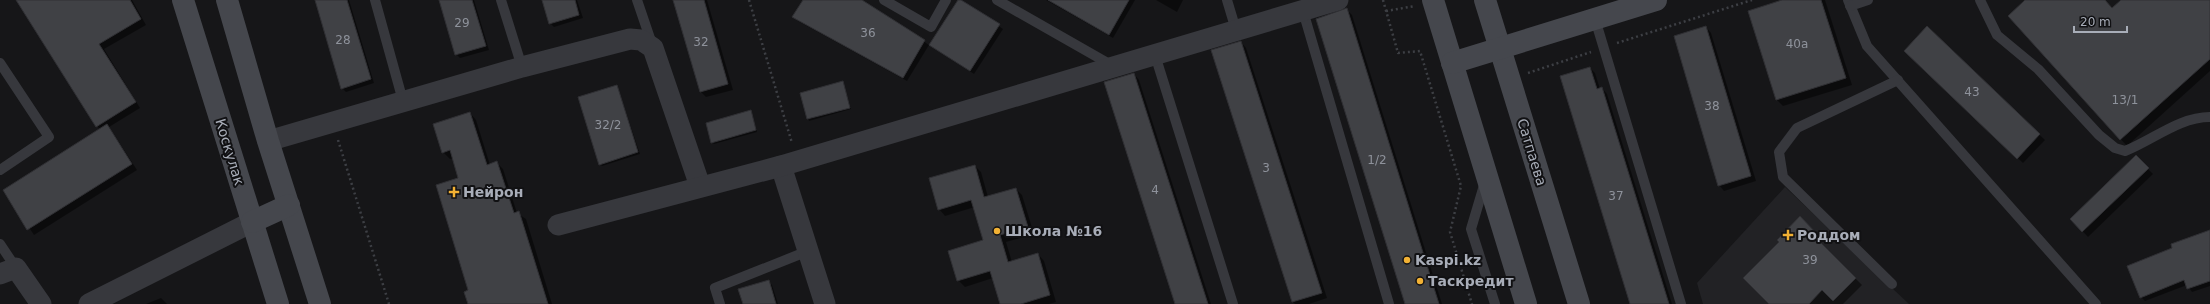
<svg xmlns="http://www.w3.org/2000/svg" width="2210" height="304" font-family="'DejaVu Sans',sans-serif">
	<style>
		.built { fill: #222225 }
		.shadow { fill: #0007 }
		.building { fill: #404145; stroke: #303034 }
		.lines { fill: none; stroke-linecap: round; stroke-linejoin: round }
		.path { stroke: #3d3f44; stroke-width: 2.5; stroke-dasharray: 2 3; stroke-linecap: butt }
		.lane { stroke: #37383d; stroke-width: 10 }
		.street { stroke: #37383d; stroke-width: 21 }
		.secondary { stroke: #45474d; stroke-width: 22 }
		.poi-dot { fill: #f2b134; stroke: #111113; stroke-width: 1.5 }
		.labels { text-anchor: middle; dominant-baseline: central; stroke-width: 4; stroke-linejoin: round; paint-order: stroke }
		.number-label { font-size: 12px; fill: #8e929b }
		.street-label { font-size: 14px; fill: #a8adb8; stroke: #111113 }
		.poi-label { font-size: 14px; font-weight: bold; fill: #a8adb8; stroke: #111113; text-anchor: start }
	</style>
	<rect width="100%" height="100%" fill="#161618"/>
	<polygon class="built" points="1785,187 1909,304 1703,304 1697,283"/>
	<g class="shadow">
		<polygon points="18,0 132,0 146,25 104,49 140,108 109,127 137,170 34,235 4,190 100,130"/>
		<polygon points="316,0 349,0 374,83 346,92 342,88"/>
		<polygon points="440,0 474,0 489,50 460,58 456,54"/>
		<polygon points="543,0 577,0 583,18 554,27 550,23"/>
		<polygon points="674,0 707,0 733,90 706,97 701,92"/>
		<polygon points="804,0 861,0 929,45 907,81 798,21 794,17"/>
		<polygon points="960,0 1003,29 974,74 930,45"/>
		<polygon points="1046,0 1135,0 1113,38"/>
		<polygon points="1156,0 1183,0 1177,12"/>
		<polygon points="1785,0 1825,0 1852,85 1783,106 1777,100"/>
		<polygon points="2027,0 2105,0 2113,9 2123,0 2210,0 2210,71 2127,146 2009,16"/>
		<polygon points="1346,9 1352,15 1442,304 1406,304"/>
		<polygon points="1706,27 1711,33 1756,181 1724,191 1719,185"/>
		<polygon points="1927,28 2045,140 2023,163 1905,51"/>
		<polygon points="1241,42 1246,48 1327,298 1309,304 1295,304 1293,302 1212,51"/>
		<polygon points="1590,68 1595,73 1600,89 1602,88 1607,94 1672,304 1631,304"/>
		<polygon points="1134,74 1139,80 1211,304 1176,304"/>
		<polygon points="843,83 851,109 809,121 801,94"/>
		<polygon points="617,86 640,154 602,166 600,164"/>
		<polygon points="751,112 757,132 714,144 712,142"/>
		<polygon points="470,113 476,120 490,165 497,163 503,169 517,213 526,219 552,304 469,304 460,178 453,158 450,159 443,152"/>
		<polygon points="2136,157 2153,174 2088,237 2071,219"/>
		<polygon points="975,166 981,172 988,197 1016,189 1022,195 1034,234 1006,242 1012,262 1038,254 1044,261 1056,302 1049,304 1001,304 993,278 965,287 958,280 985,241 975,207 945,216 939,209"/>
		<polygon points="1800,218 1823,241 1820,243 1862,285 1843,304 1770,304 1781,242"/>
		<polygon points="2210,231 2210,286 2192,292 2187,285 2145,301 2141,297 2173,248"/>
		<polygon points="768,281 772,285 778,304 744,304"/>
		<polygon points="161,298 167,304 146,304"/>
	</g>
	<g class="building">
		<polygon points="16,0 130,0 141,19 99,44 136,102 96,127"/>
		<polygon points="315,0 347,0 371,79 341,89"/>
		<polygon points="439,0 472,0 486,46 455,55"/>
		<polygon points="542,0 575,0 579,15 549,24"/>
		<polygon points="673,0 704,0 728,84 700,92"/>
		<polygon points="803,0 862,0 925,40 903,78 792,17"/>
		<polygon points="958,0 961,0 1000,24 970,71 929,45"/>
		<polygon points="1048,0 1129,0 1109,35"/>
		<polygon points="1782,0 1821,0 1846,78 1776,100 1748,11"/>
		<polygon points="2025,0 2105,0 2112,8 2121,0 2210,0 2210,59 2120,140 2008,16"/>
		<polygon points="1347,8 1439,304 1405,304 1316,19"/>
		<polygon points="1706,26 1751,176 1718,186 1674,36"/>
		<polygon points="1927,26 2040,134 2017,159 1904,51"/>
		<polygon points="1241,41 1322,293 1292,302 1211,50"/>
		<polygon points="1590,67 1597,89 1602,87 1669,304 1630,304 1560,76"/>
		<polygon points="1134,73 1208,304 1175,304 1104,82"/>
		<polygon points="843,81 850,108 807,119 800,93"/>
		<polygon points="617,85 638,152 599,165 578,97"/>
		<polygon points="751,110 756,130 711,143 706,123"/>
		<polygon points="470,112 487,165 497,161 514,213 519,211 548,304 468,304 464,292 468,290 436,185 458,178 450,150 442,153 433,124"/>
		<polygon points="107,124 132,164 27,230 3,190"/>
		<polygon points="2136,155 2149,168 2082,232 2070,219"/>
		<polygon points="975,165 984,197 1016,188 1028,227 1000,235 1008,262 1038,253 1050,295 1021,304 1000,304 990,271 957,281 948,251 983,240 971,200 938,210 929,178"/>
		<polygon points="1800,216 1817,234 1814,236 1856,278 1833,301 1822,290 1809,304 1769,304 1743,278 1779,242 1777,240"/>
		<polygon points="2210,230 2210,281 2187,289 2184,280 2140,298 2127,266 2172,248 2171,244"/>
		<polygon points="769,280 776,304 743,304 738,289"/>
	</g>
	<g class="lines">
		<g class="path">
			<polyline points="749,0 792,143"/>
			<polyline points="1383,0 1398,53 1420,51 1461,186 1450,232 1472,304"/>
			<polyline points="1386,11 1415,6"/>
			<polyline points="1617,43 1752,0"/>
			<polyline points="1528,73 1591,52"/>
			<polyline points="338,140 389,304"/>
		</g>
		<g class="lane">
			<polyline points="375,0 403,101"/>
			<polyline points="501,0 522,67"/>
			<polyline points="637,0 652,44"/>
			<polyline points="884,0 931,27 946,0"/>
			<polyline points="997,0 1113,66"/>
			<polyline points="1227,0 1236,30"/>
			<polyline points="1848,0 1867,46 2096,304"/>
			<path d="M1980 0 1997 35 2038 69 2099 135 2115 148 2125 151C2153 140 2179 117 2210 117"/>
			<polyline points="1850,6 1868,0"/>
			<polyline points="1303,11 1389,304"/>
			<polyline points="1595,19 1681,304"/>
			<polyline points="1155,55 1233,304"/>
			<polyline points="0,63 49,137 0,170"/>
			<polyline points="1485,182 1471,229 1495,304"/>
			<polyline points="0,244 16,268"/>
			<polyline points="1892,284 1783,177 1779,152 1797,128 1898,80"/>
			<polyline points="720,304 715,288 808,251"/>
		</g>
		<g class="street">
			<polyline points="268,141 522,67 630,39 641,40 653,48 700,186"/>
			<polyline points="781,166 825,304"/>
			<polyline points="558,225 781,166 1338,0"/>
			<polyline points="0,274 16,268 41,304"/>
			<polyline points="89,304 252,222"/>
		</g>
		<g class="secondary">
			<polyline points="183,0 278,304"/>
			<polyline points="227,0 268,141 320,304"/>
			<polyline points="1433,0 1526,304"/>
			<polyline points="1485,0 1579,304"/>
			<polyline points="1452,63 1656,0"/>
			<polyline points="252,222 289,205"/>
		</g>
	</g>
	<g class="poi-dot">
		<path d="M452 186h4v4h4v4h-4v4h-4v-4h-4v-4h4z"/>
		<circle cx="997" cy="231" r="4"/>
		<path d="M1786 229h4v4h4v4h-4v4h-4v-4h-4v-4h4z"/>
		<circle cx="1407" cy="260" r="4"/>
		<circle cx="1420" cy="281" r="4"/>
	</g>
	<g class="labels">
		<g class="number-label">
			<text x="462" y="23">29</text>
			<text x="868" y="33">36</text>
			<text x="343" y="40">28</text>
			<text x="701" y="42">32</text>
			<text x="1797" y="44">40а</text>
			<text x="1972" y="92">43</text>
			<text x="2125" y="100">13/1</text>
			<text x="1712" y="106">38</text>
			<text x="608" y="125">32/2</text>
			<text x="1377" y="160">1/2</text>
			<text x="1266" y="168">3</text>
			<text x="1155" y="190">4</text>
			<text x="1616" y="196">37</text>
			<text x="1810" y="260">39</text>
		</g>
		<g class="street-label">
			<text transform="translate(230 152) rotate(73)">Коскулак</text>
			<text transform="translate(1532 152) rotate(73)">Сатпаева</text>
		</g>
		<g class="poi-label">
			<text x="463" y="192">Нейрон</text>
			<text x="1005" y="231">Школа №16</text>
			<text x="1797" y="235">Роддом</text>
			<text x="1415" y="260">Kaspi.kz</text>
			<text x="1428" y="281">Таскредит</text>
		</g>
	</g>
	<path d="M2074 26v6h53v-6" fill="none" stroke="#a8adb8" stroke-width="2"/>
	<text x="2080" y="26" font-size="12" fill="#a8adb8" stroke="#111113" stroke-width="3" paint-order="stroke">20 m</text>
</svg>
